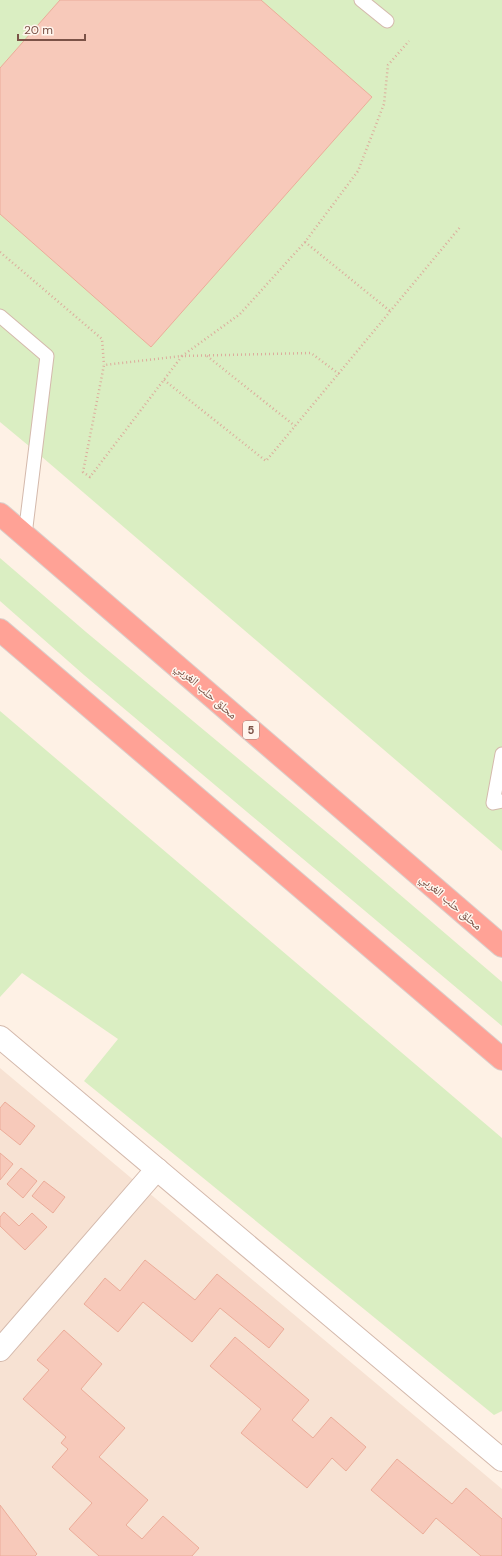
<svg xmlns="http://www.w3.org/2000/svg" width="502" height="1556" font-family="'DM Sans','Noto Naskh Arabic',sans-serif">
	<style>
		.residential { fill: #f7e2d3 }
		.green { fill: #daeec2 }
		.building { fill: #f7c9ba; stroke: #ebac99 }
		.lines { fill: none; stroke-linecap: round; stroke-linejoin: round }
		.lane-casing { stroke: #d4b9ac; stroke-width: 15 }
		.street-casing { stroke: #d4b9ac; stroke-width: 24 }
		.highway-casing { stroke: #dacfcb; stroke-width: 24 }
		.path { stroke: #dcac9c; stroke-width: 2.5; stroke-dasharray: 1 3; stroke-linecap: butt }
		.lane { stroke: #fff; stroke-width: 13 }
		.street { stroke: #fff; stroke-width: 22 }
		.highway { stroke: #ffa296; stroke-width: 22 }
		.labels { text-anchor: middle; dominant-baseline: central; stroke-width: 3; stroke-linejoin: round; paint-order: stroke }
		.shield { fill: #fff6ee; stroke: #a38379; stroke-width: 1 }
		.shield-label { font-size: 11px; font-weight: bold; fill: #7b5247 }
		.street-label { font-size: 12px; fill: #7b5247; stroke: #fff6ee }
	</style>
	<rect width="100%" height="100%" fill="#fef1e5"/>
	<polygon class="residential" points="0,1068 502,1489 502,1556 0,1556"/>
	<g class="green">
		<polygon points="0,0 502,0 502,851 35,451 0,422"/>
		<polygon points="0,558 86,632 336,840 502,982 502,1026 84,675 0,601"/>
		<polygon points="0,711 502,1138 502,1411 494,1415 84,1081 118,1039 22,973 0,997"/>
	</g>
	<g class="building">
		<polygon points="60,0 261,0 372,97 151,347 0,214 0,68"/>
		<polygon points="5,1102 35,1126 20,1145 0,1129 0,1108"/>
		<polygon points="0,1153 13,1164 0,1180"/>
		<polygon points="21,1168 37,1181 23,1198 7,1184"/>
		<polygon points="44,1181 65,1197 53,1213 32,1196"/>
		<polygon points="4,1212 19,1226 32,1213 47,1227 25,1250 0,1226 0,1217"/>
		<polygon points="145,1260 195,1300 217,1274 284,1329 269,1348 220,1308 192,1342 143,1302 118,1332 84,1304 105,1278 120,1291"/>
		<polygon points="64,1330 102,1364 81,1389 125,1428 99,1457 148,1500 126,1525 142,1539 163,1516 199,1548 192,1556 99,1556 69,1529 92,1503 52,1467 68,1449 61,1443 66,1437 23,1399 49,1370 37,1360"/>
		<polygon points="235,1337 309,1400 292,1420 313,1438 331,1417 366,1447 346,1471 332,1458 307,1488 241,1433 261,1409 210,1366"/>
		<polygon points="397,1459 452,1504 466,1488 502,1519 502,1556 481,1556 436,1518 423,1534 371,1490"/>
		<polygon points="0,1505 37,1554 35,1556 0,1556"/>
	</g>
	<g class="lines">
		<g class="lane-casing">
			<g id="lane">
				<polyline points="361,0 387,21"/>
				<polyline points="0,316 47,356 25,535"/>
				<polyline points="502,754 493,803 502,801"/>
			</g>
		</g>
		<g class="street-casing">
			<g id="street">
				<polyline points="0,1037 502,1460"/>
				<polyline points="0,1350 157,1169"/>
			</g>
		</g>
		<g class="highway-casing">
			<g id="highway">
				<polyline points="0,514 502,946"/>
				<polyline points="0,630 502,1059"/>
			</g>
		</g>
		<g class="path">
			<polyline points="305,242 390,311"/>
			<polyline points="0,252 102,339 104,365"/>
			<polyline points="207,356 295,426"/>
			<polyline points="339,374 311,353 182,356 90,477 83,472 104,365 182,356 240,314 305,242 358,171 384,104 388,65 409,41"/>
			<polyline points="164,380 266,461 461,226"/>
		</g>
		<use href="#lane" class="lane"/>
		<use href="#street" class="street"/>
		<use href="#highway" class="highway"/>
	</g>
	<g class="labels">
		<rect class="shield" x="243" y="721" width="16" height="18" rx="3"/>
		<g class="shield-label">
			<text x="251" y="730">5</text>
		</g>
		<g class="street-label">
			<text transform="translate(206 691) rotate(41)">محلق حلب الغربي</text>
			<text transform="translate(451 902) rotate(41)">محلق حلب الغربي</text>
		</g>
	</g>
	<path d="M18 34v6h67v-6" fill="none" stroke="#7b5247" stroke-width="2"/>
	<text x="24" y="34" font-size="12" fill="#7b5247" stroke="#fff6ee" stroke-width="3" paint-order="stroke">20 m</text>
</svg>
